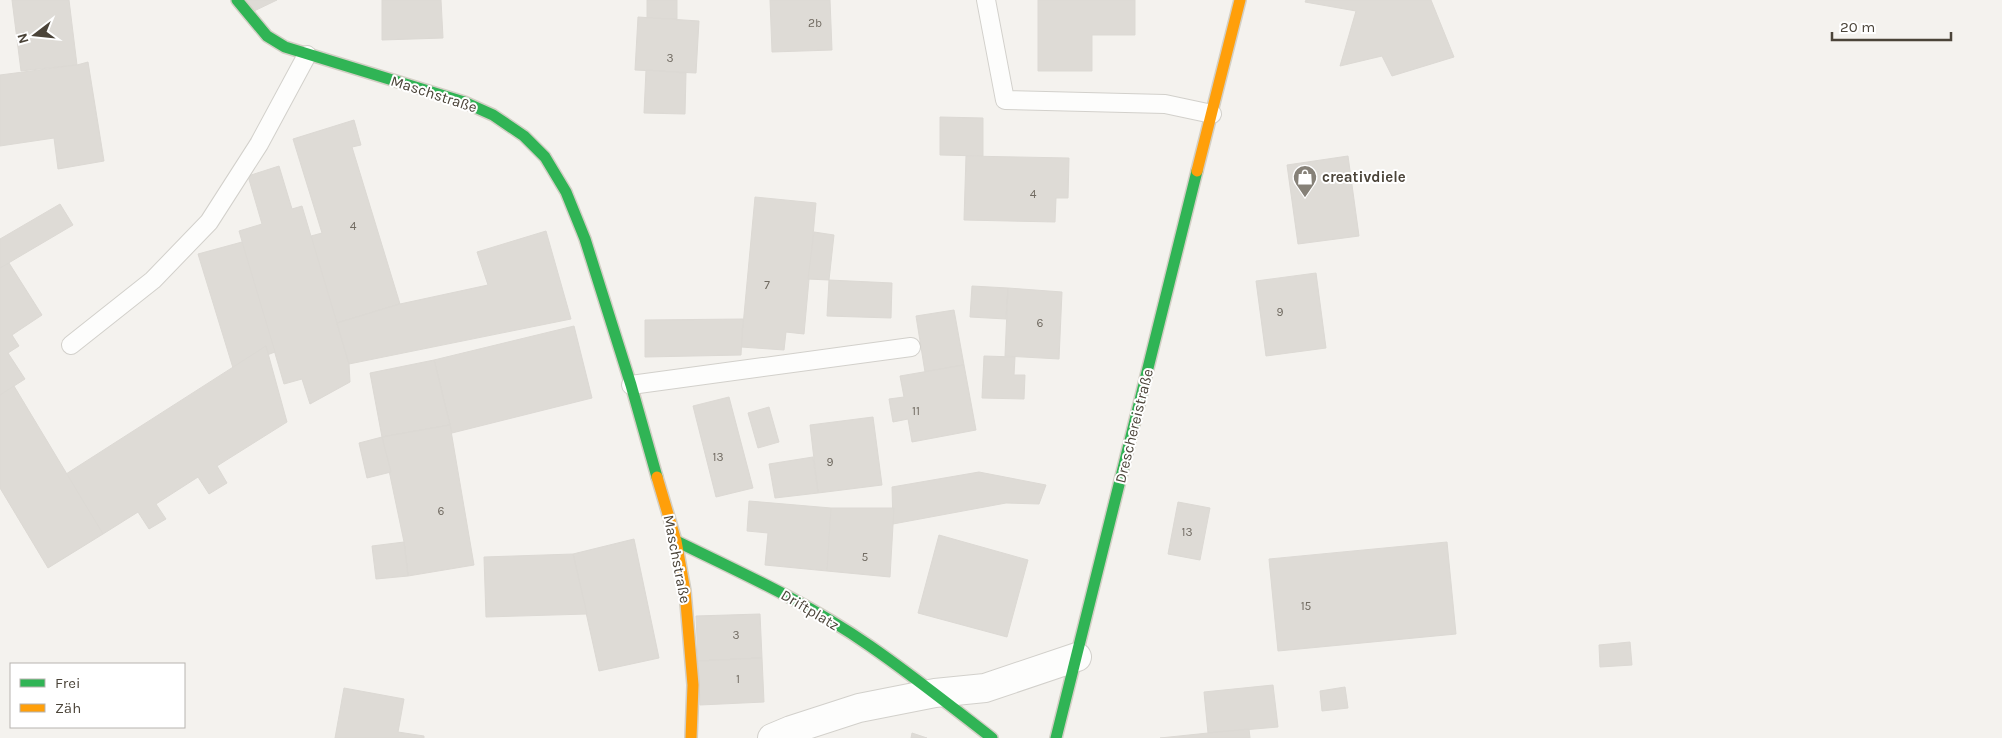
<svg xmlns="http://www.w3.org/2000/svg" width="2002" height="738" font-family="Karla,sans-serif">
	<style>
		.building { fill: #dedbd6; stroke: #dcd9d4 }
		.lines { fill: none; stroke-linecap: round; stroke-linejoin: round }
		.lane-casing { stroke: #d2d0cb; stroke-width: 20 }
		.street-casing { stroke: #d2d0cb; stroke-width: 30 }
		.fast-casing { stroke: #d3cfc5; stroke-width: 14 }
		.slow-casing { stroke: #d3cfc5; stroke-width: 14 }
		.lane { stroke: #fdfdfc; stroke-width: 18 }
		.street { stroke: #fdfdfc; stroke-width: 28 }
		.fast { stroke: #30b455; stroke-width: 11 }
		.slow { stroke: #ff9f0a; stroke-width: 11 }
		.labels { text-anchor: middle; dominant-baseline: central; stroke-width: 4; stroke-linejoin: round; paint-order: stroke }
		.number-label { font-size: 12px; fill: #706a61 }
		.street-label { font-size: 15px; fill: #4b4439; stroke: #fff }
		.poi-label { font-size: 15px; font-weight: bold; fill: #4b4439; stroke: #fff; text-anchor: start }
	</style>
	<rect width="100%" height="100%" fill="#f4f2ee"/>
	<g class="building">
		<polygon points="12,0 69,0 77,65 21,71"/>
		<polygon points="246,0 277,0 252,12"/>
		<polygon points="382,0 441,0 443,38 382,40"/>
		<rect x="647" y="0" width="30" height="19"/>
		<polygon points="770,0 830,0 832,50 772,52"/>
		<polygon points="1038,0 1135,0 1135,35 1092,35 1092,71 1038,71"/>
		<polygon points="1306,0 1431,0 1454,57 1392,76 1382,56 1340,66 1356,11 1305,2"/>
		<polygon points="638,17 699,21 696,73 635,70"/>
		<polygon points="88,62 104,161 58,169 54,138 0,146 0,75 77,65"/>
		<polygon points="646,70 686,73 685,114 644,113"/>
		<polygon points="940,117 983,118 983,156 940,155"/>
		<polygon points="354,120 361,145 352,147 400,304 337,323 311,236 322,233 293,139"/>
		<polygon points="966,156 1069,158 1068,198 1056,198 1055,222 964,220"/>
		<polygon points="1348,156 1359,236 1298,244 1287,165"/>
		<polygon points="279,166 292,209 302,206 349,364 350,382 310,404 302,379 284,384 239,231 262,224 248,176"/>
		<polygon points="755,197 816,203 804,334 786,332 784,350 741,347"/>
		<polygon points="60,204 73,225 0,268 0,239"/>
		<polygon points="546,231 571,319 349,364 337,323 400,304 488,285 477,252"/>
		<polygon points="814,232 834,235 829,280 808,279"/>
		<polygon points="242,242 275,352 267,355 266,346 233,368 198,254"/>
		<polygon points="9,263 42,315 12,335 19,346 8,353 25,379 0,395 0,268"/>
		<polygon points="1316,273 1326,348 1266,356 1256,281"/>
		<polygon points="829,280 892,283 891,318 827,316"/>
		<polygon points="972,286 1008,288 1006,319 970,317"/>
		<polygon points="1008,288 1062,292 1059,359 1005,356"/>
		<polygon points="954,310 964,365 925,372 916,316"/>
		<polygon points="743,319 741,355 645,357 645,320"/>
		<polygon points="574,326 592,398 452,433 434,360"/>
		<polygon points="266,346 287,422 217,466 227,483 209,494 198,477 156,504 166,519 149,529 138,512 103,534 66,474"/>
		<polygon points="984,356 1015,357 1014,375 1025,375 1024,399 982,398"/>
		<polygon points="434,360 450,425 382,437 370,373"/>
		<polygon points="964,365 976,430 912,442 908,419 893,422 889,399 904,397 900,376"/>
		<polygon points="14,386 103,534 48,568 0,488 0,395"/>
		<polygon points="729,397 753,488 716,497 693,406"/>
		<polygon points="769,407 779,442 758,448 748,413"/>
		<polygon points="873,417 882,485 818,493 810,425"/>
		<polygon points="450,425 474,565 408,576 404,542 382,437"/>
		<polygon points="382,437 391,472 367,478 359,443"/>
		<polygon points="813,457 818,493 775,498 769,464"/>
		<polygon points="979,472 1046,485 1039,504 1006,503 893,524 892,487"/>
		<polygon points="749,501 831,508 827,571 765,565 768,533 747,531"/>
		<polygon points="1178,502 1210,508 1200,560 1168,554"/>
		<polygon points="831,508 894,508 890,577 827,571"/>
		<polygon points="939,535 1028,560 1007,637 918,613"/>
		<polygon points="634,539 659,658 599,671 573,554"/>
		<polygon points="404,542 408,576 376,579 372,546"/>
		<polygon points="1447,542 1456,634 1278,651 1269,559"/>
		<polygon points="573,554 587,614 486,617 484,557"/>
		<polygon points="760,614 762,658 698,661 696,616"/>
		<polygon points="1630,642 1632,665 1600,667 1599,645"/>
		<polygon points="762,658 764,702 700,705 698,661"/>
		<polygon points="1273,685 1278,727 1208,733 1204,692"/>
		<polygon points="1345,687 1348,708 1322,711 1320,691"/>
		<polygon points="344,688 404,699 398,732 424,736 424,738 335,738"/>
		<polygon points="1249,729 1250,738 1160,738 1208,733"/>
		<polygon points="912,733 927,738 911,738"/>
	</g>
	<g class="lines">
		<g class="lane-casing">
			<g id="lane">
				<polyline points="986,0 1005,100 1165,104 1212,114"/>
				<polyline points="71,345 153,280 209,222 259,144 307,55"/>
				<polyline points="631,385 911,347"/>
			</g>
		</g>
		<g class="street-casing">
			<polyline id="street" points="772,738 791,730 859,708 935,693 985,688 1077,657"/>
		</g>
		<g class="fast-casing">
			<g id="fast">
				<polyline points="237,0 267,36 285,47 464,102 493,115 524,136 545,157 566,192 585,239 631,385 657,477"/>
				<path d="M676 541C742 573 810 604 870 646 912 675 952 707 992 738"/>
				<polyline points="1056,738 1197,171"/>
			</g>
		</g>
		<g class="slow-casing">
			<g id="slow">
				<polyline points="1197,171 1240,0"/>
				<polyline points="657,477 676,541 685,591 693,685 691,738"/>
			</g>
		</g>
		<use href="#lane" class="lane"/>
		<use href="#street" class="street"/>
		<use href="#fast" class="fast"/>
		<use href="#slow" class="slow"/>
	</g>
	<defs>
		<g id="shop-pin" transform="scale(1.25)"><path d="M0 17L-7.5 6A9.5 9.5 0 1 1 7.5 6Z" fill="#868178" stroke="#fff"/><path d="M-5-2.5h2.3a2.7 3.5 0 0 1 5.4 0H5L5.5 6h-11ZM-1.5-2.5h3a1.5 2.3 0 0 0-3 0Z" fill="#fff"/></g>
	</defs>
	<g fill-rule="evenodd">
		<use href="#shop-pin" x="1305" y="177"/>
	</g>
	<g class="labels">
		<g class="number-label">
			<text x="815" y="23">2b</text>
			<text x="670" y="58">3</text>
			<text x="1033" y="194">4</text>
			<text x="353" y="226">4</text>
			<text x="767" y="285">7</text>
			<text x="1280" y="312">9</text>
			<text x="1040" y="323">6</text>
			<text x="916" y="411">11</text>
			<text x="718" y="457">13</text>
			<text x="830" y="462">9</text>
			<text x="441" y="511">6</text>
			<text x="1187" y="532">13</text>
			<text x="865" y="557">5</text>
			<text x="1306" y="606">15</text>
			<text x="736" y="635">3</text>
			<text x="738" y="679">1</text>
		</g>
		<g class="street-label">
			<text transform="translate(434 94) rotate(18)">Maschstraße</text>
			<text transform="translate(1134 426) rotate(-76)">Dreschereistraße</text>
			<text transform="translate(677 559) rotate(79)">Maschstraße</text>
			<text transform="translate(810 610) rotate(31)">Driftplatz</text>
		</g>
		<g class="poi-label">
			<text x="1322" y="177">creativdiele</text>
		</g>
	</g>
	<rect x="10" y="663" width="175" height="65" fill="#ffffff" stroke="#b7b4b0"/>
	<rect x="20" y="679" width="25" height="8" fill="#30b455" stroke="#b7b4b0"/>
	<text x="55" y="688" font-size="15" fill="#4b4439">Frei</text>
	<rect x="20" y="704" width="25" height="8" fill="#ff9f0a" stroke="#b7b4b0"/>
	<text x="55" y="713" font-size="15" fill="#4b4439">Zäh</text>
	<g transform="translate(35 35) rotate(254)" stroke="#ffffff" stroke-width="4" paint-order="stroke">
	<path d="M0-4L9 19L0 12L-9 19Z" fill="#4b4439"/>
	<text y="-8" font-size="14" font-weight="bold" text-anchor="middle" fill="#4b4439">N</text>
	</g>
	<path d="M1832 32v8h119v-8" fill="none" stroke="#4b4439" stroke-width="2.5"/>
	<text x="1840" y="32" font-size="15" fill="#4b4439" stroke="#ffffff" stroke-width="4" paint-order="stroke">20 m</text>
</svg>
